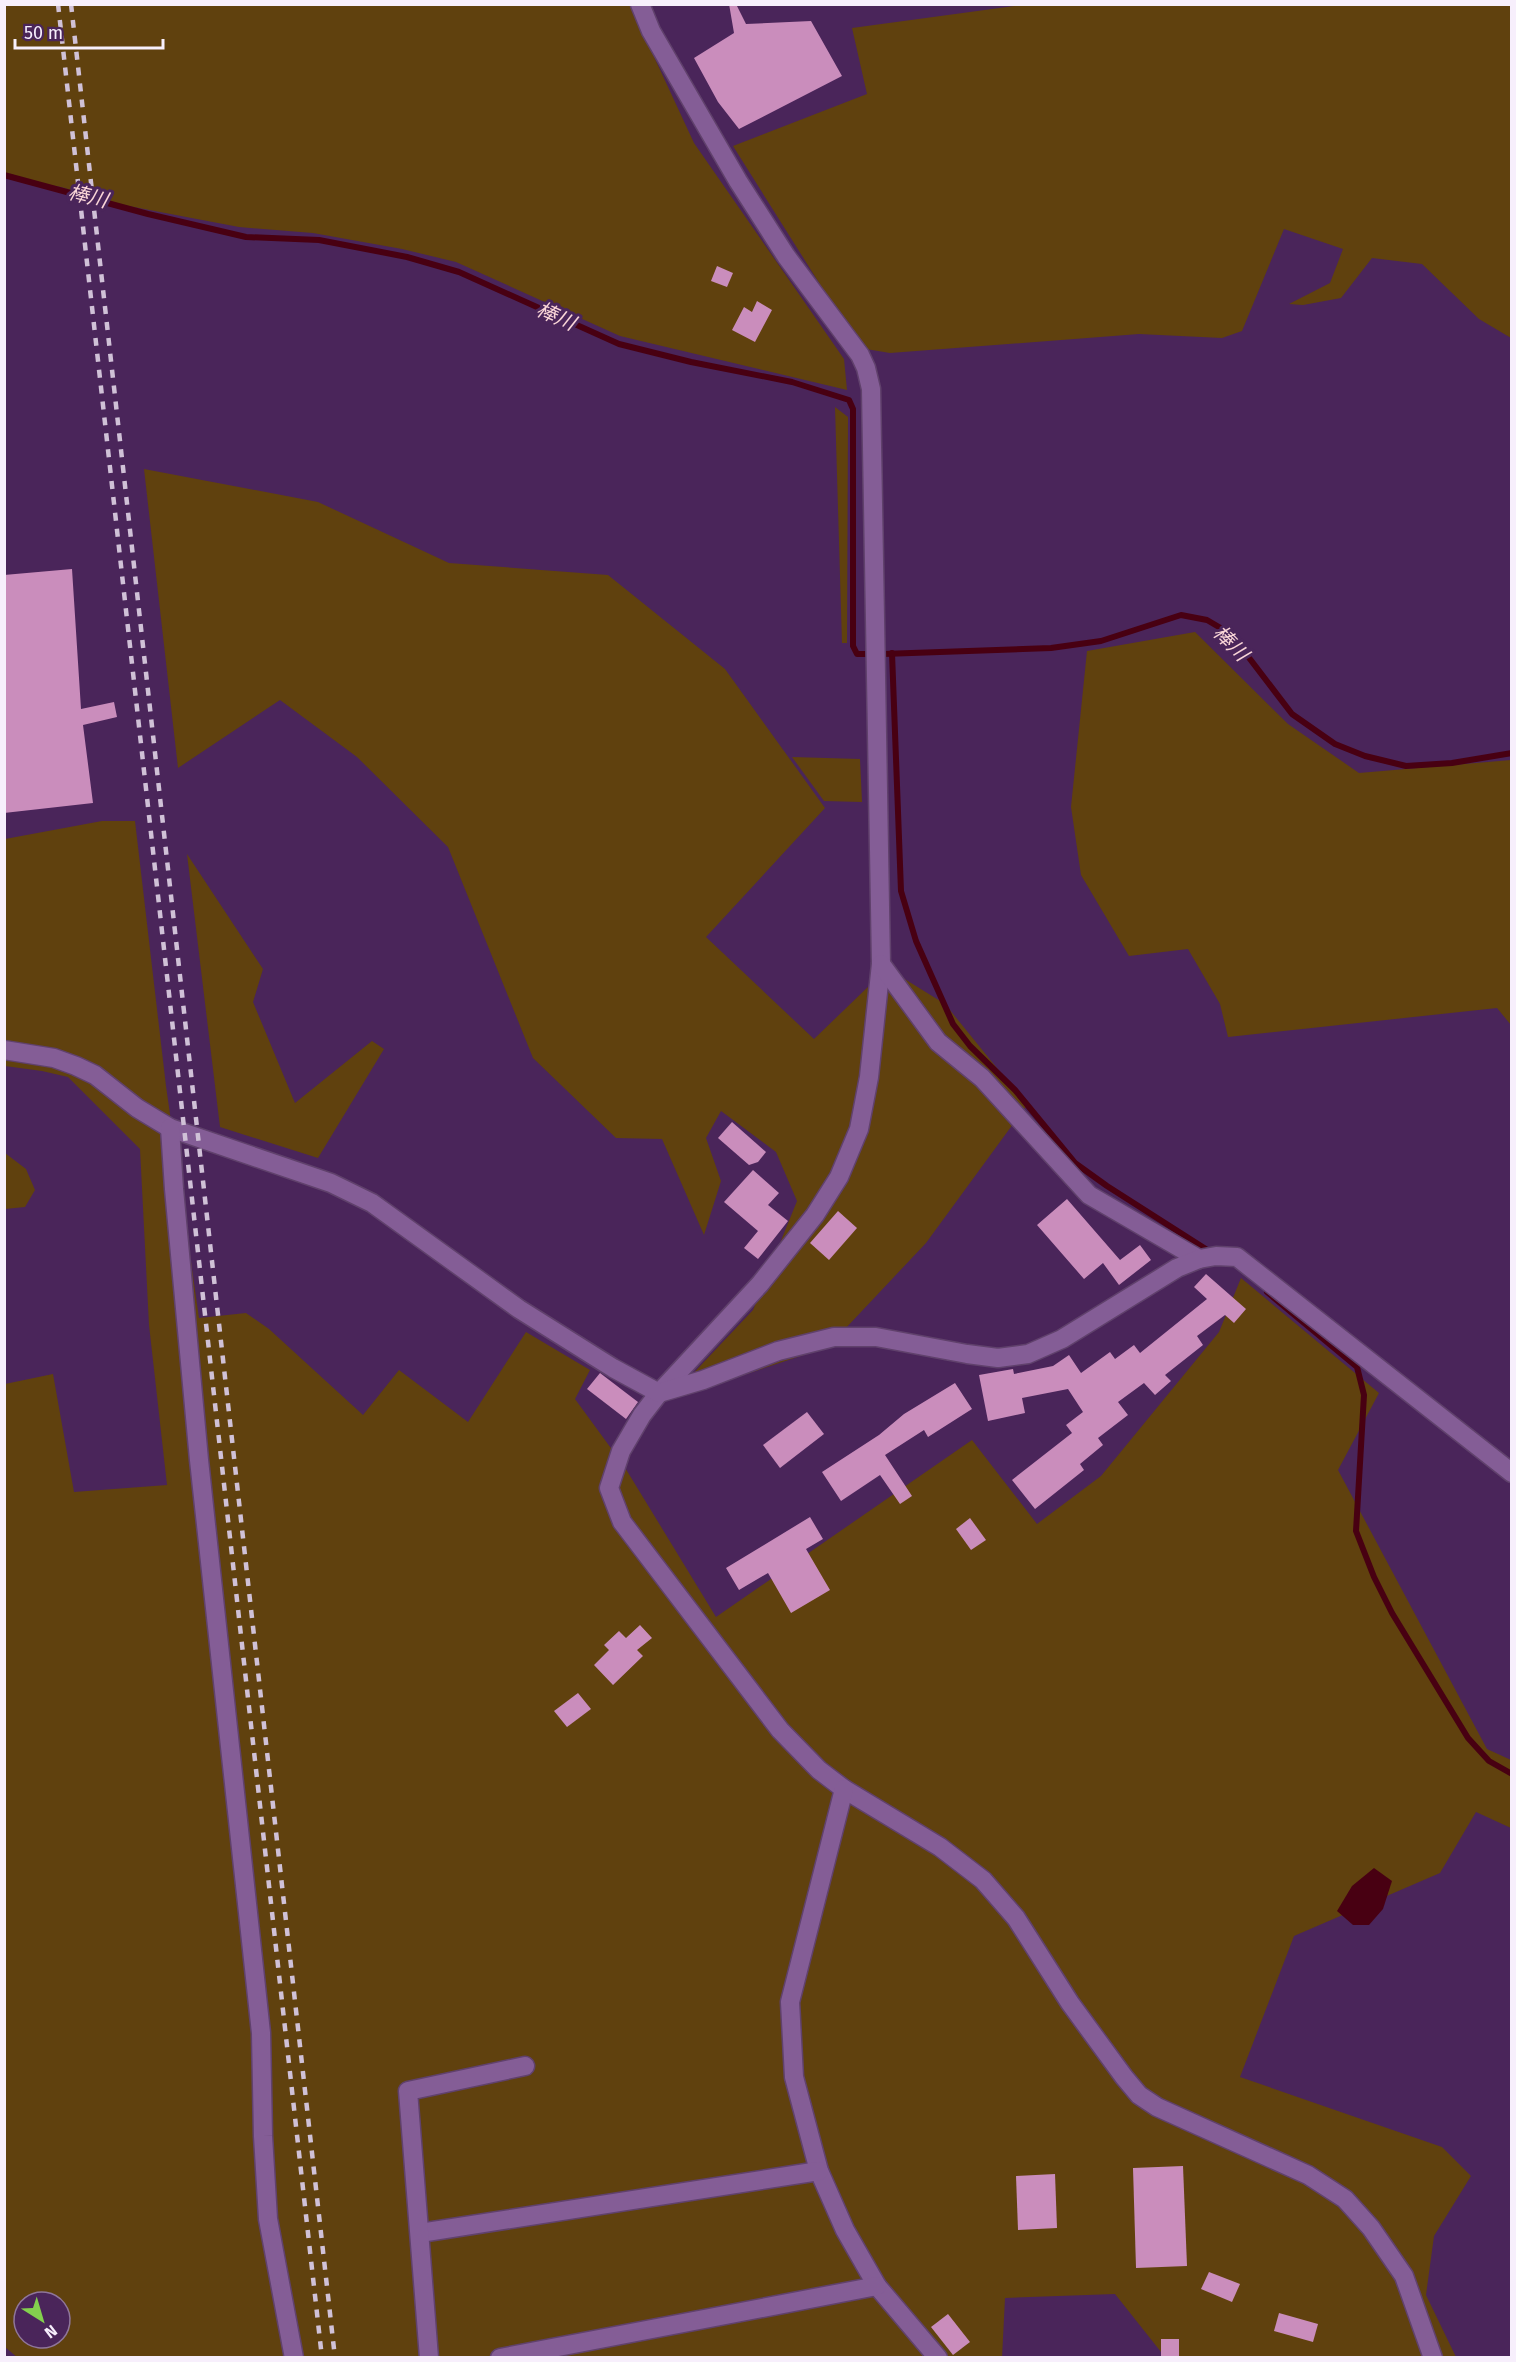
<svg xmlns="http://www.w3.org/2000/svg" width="1516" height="2362" font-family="'Fira Sans','Noto Sans JP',sans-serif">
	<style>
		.green { fill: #60410e; fill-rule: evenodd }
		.water { fill: #480012 }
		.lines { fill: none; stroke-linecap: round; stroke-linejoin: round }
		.stream { stroke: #480012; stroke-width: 6 }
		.building { fill: #ca8dbc }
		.minor-casing { stroke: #60416c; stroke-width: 21 }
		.minor { stroke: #845d96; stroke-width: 18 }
		.rail { stroke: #d0c1d7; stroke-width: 4.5; stroke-dasharray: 8 8; stroke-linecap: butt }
		.labels { text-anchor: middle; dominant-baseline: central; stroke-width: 6; stroke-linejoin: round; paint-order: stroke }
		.water-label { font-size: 20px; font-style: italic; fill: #fad6d8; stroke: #4a255a }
	</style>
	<rect width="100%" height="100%" fill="#4a255a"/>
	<g class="green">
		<polygon points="1030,4 1511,5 1511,338 1479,319 1422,264 1372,258 1341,298 1303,305 1289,304 1330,283 1343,249 1284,229 1242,331 1222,338 1139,334 890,353 860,348 733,146 867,94 852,28"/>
		<polygon points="4,5 630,5 694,143 844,359 847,390 620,336 456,262 402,249 313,233 239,227 118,204 61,187 5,177"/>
		<polygon points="835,407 848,417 847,643 842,643"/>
		<polygon points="144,469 318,502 449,563 608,575 725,669 825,808 706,937 814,1039 871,984 903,978 945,1004 1027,1105 926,1243 828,1347 668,1400 753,1310 797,1201 776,1152 721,1111 706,1138 721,1181 704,1235 662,1139 616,1138 533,1058 448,847 357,757 280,700 178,768"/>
		<polygon points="1195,632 1288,724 1359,773 1511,760 1511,1025 1497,1008 1228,1037 1220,1004 1188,949 1129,956 1081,875 1071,807 1087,651"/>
		<polygon points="792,757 860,759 862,802 824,801"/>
		<path d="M102 821H135L166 1086 199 1318 246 1313 269 1329 363 1415 399 1370 468 1422 526 1332 590 1370 575 1399 624 1466 716 1617 972 1440 1037 1524 1101 1476 1219 1332 1241 1278 1379 1393 1338 1470 1487 1749 1511 1760V1828L1476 1812 1440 1873 1294 1936 1240 2077 1442 2147 1471 2176 1434 2236 1426 2295 1456 2357H1165L1115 2294 1005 2298 1002 2358H18L5 2347V1384L53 1374 74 1492 167 1485 149 1325 140 1149 68 1077 42 1071 5 1066V839ZM24 2302H60V2338H24Z"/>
		<polygon points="187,854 263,969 253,1002 295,1103 372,1041 384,1049 318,1158 220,1127"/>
		<polygon points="5,1153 26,1169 35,1190 25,1207 5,1209"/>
	</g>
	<polygon class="water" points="1374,1868 1392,1881 1383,1909 1369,1925 1353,1925 1337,1911 1352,1886"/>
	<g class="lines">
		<g class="stream">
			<polyline points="4,175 148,214 246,237 319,240 407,257 459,272 619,344 691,362 792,382 849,400 853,409 853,646 857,654 868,654"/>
			<polyline points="892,653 901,891 916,941 953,1024 970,1046 1015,1090 1075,1163 1107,1186 1212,1253"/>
			<polyline points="883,654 1051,648 1101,641 1181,615 1207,620 1224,630 1237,642 1292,714 1335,744 1365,756 1406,766 1452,763 1512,753"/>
			<polyline points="1267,1292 1357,1367 1364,1395 1356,1531 1374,1577 1392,1613 1468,1738 1489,1761 1512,1774"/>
		</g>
	</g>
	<g class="building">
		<polygon points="729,4 736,4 746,24 811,21 842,76 739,129 718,102 694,58 734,33"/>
		<polygon points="717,266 733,273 727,287 711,281"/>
		<polygon points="757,301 772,310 755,342 732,330 744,307 752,312"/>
		<polygon points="72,569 81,709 114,702 117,717 83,725 93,803 4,813 4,575"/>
		<polygon points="732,1122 766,1152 758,1162 749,1165 718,1138"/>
		<polygon points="753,1170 779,1193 768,1205 788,1221 758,1259 744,1248 758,1231 724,1202"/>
		<polygon points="1067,1199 1120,1260 1140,1245 1151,1260 1119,1285 1103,1263 1084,1279 1037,1225"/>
		<polygon points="838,1211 857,1228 829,1260 810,1243"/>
		<polygon points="1206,1274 1246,1309 1234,1323 1225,1315 1197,1336 1203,1345 1165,1375 1171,1381 1155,1395 1144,1383 1118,1402 1128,1415 1098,1438 1103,1445 1080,1464 1084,1470 1035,1509 1012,1480 1072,1433 1066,1425 1083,1412 1068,1389 1022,1398 1025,1413 988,1421 979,1375 1013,1369 1014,1374 1053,1366 1069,1355 1081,1373 1110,1352 1115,1359 1134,1345 1140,1353 1207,1299 1194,1287"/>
		<polygon points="600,1373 638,1402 626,1419 587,1389"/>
		<polygon points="955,1383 972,1409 928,1437 924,1430 885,1455 912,1496 900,1504 880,1475 841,1501 822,1472 879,1435 904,1414"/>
		<polygon points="807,1412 824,1434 780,1468 763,1445"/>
		<polygon points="810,1517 823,1539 806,1549 830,1590 791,1613 768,1573 739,1590 726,1568"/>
		<polygon points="970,1518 986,1540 971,1550 956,1529"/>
		<polygon points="640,1625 652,1638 637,1650 643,1656 613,1685 594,1665 609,1650 604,1645 619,1631 626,1638"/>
		<polygon points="578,1693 591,1709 567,1727 554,1711"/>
		<polygon points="1183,2166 1187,2266 1136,2268 1133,2168"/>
		<polygon points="1055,2174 1057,2228 1018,2230 1016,2176"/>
		<polygon points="1209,2272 1240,2284 1232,2302 1201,2289"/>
		<polygon points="1279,2313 1318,2324 1313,2342 1274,2331"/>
		<polygon points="948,2314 970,2342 953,2355 931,2327"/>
		<rect x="1161" y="2339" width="18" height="19"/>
	</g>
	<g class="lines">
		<g class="minor-casing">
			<g id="minor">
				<polyline points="640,4 651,31 738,181 786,256 860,355 866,368 871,389 881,964 869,1077 859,1129 839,1177 815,1215 760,1284 659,1393 642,1415 621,1451 609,1488 622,1522 780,1730 819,1770 844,1789 940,1847 983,1880 1016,1918 1070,2003 1124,2077 1139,2095 1157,2107 1308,2175 1345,2199 1371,2228 1404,2276 1433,2358"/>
				<polyline points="881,964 938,1042 982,1078 1089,1195 1199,1259"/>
				<polyline points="4,1050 54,1058 76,1066 95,1075 137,1108 170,1128 331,1183 372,1203 519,1309 613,1368 659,1393 703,1380 778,1351 834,1337 876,1337 967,1354 998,1358 1028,1354 1062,1339 1177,1268 1199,1259 1216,1256 1237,1257 1512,1473"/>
				<polyline points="170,1128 174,1189 199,1460 261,2033 263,2136 268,2219 294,2358"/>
				<polyline points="844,1789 790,2002 794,2077 819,2171 845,2230 877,2286 938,2358"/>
				<polyline points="420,2233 819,2171"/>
				<polyline points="429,2358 408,2091 525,2066"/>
				<polyline points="500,2358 877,2286"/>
			</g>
		</g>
		<use href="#minor" class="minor"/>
		<g class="rail">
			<polyline points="58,4 322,2358"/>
			<polyline points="71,4 335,2358"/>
		</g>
	</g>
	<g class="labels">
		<g class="water-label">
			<text transform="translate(88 196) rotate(14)">棒川</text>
			<text transform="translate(556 316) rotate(24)">棒川</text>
			<text transform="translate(1231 643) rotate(45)">棒川</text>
		</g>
	</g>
	<rect width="1516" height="2362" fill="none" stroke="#f7effc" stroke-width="12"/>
	<g transform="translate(42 2320) rotate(143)"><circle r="28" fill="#4a255a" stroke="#8f769b" stroke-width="1.5"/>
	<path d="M0-4.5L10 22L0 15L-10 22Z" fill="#83d04e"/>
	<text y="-9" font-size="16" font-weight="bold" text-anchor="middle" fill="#f7effc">N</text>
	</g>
	<path d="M15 39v9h148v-9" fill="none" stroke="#f7effc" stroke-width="3"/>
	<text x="24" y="39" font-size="18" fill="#f7effc" stroke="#4a255a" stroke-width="4.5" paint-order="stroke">50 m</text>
</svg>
